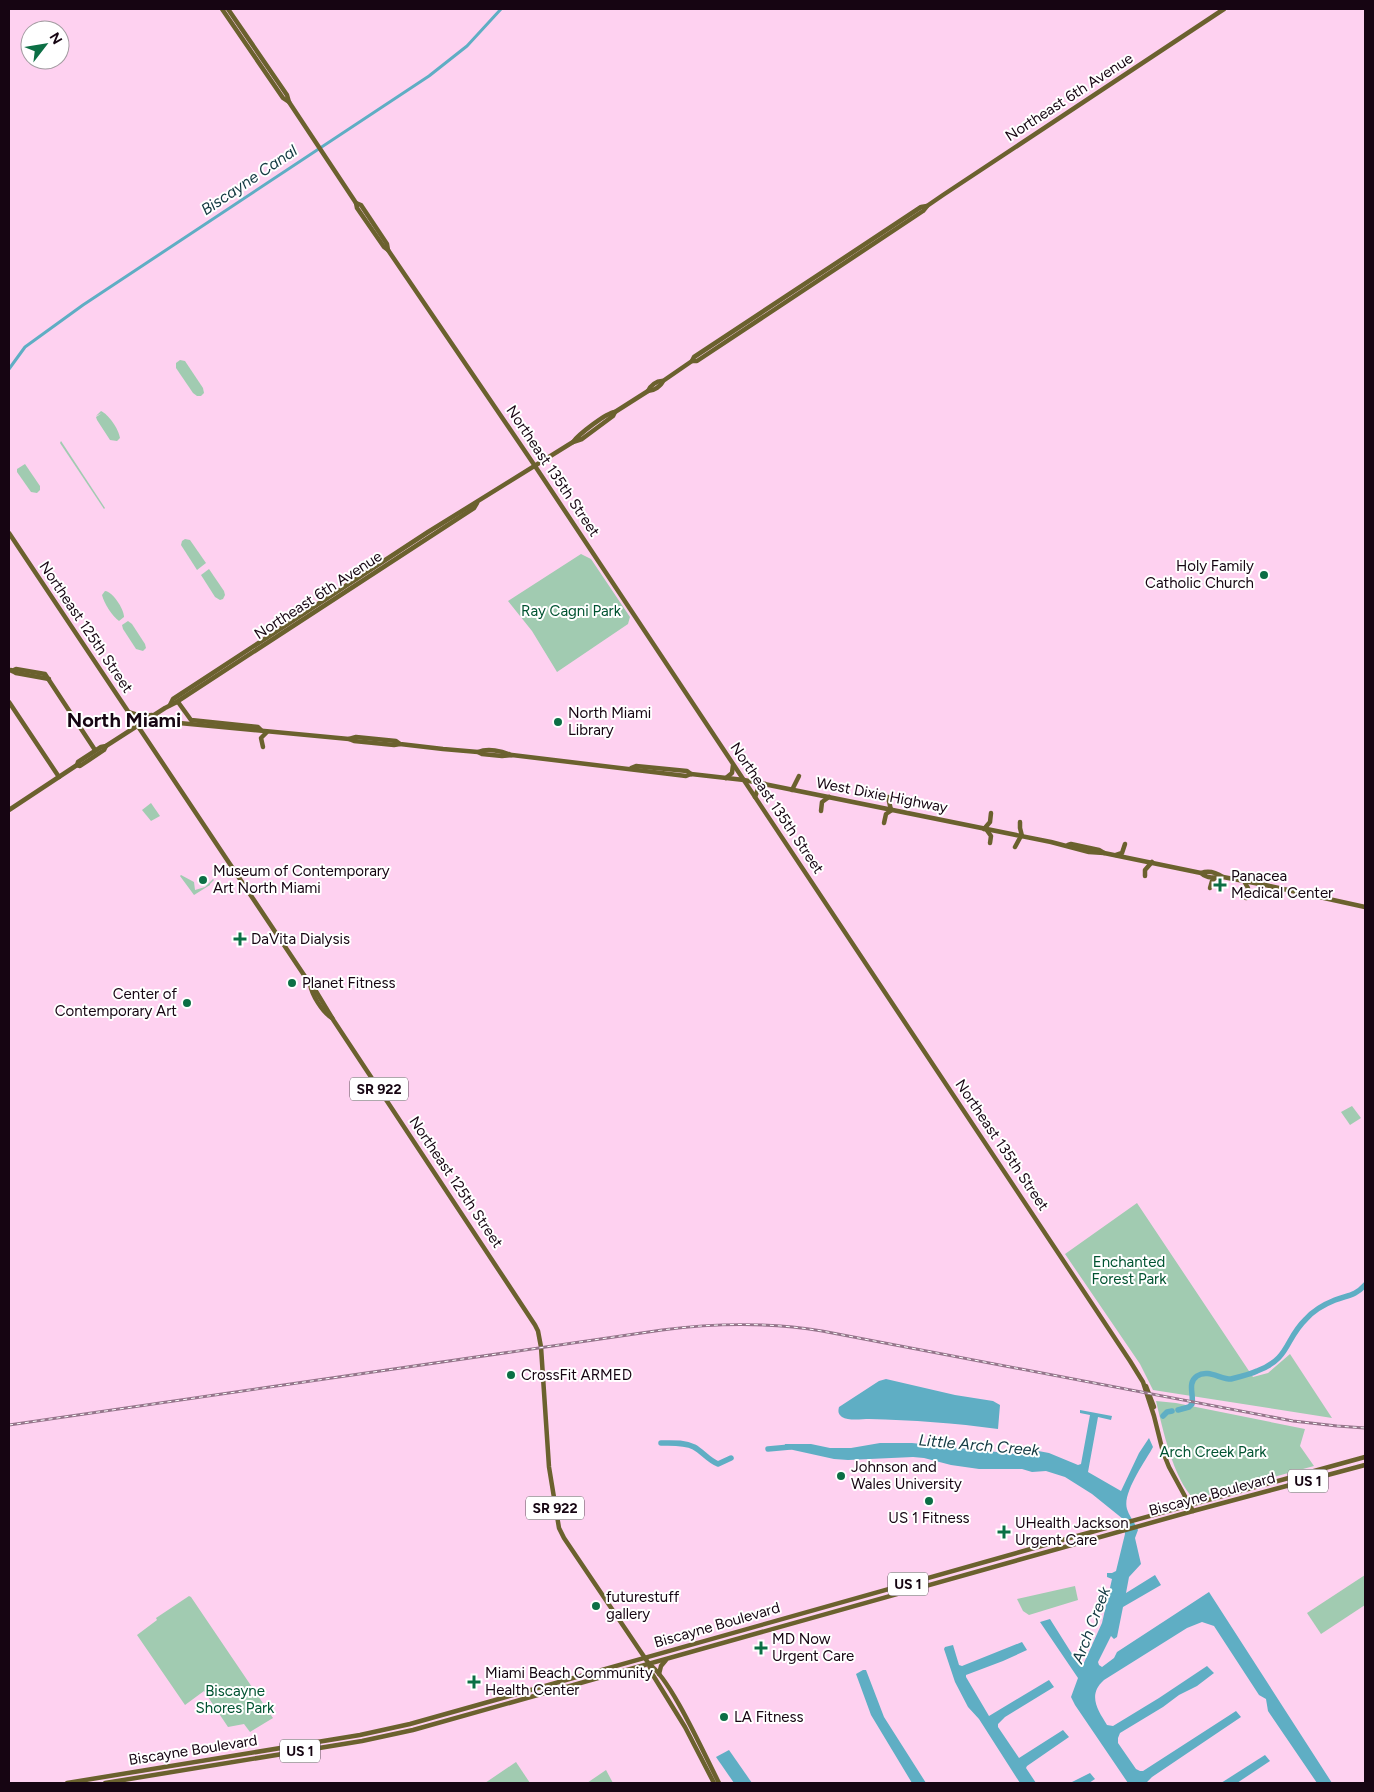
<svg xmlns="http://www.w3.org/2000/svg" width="1374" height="1792" font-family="Figtree,sans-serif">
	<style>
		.green { fill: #a1cbb1 }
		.water { fill: #5faec4 }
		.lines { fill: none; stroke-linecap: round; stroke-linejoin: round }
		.canal { stroke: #5faec4; stroke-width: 3 }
		.river { stroke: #5faec4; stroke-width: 5.5 }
		.major { stroke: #6b612e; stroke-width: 4.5 }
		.rail-casing { stroke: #95758b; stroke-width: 3 }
		.rail { stroke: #fff; stroke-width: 1; stroke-dasharray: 4; stroke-linecap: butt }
		.poi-dot { fill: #0c6f45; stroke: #fff; stroke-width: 2 }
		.labels { text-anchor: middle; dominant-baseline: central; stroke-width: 4; stroke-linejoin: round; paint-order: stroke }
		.shield { fill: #fff; stroke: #5c5059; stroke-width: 1 }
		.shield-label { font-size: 14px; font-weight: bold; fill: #160512 }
		.street-label { font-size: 15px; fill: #160512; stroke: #fff }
		.poi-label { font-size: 15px; fill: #160512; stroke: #fff; text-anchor: start }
		.park-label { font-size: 15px; fill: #005331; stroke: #fff }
		.water-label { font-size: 16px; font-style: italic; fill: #123841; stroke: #fff }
		.district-label { font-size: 20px; font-weight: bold; fill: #160512; stroke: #fff }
	</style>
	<rect width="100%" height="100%" fill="#fed1f0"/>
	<g class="green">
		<polygon points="180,360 185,361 203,388 204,393 201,396 197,396 193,393 176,368 176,363"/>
		<path d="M101 411C108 414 119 429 120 438L117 441 110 440 97 420 96 417 102 413 96 416Z"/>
		<polygon points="61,441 105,508 104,509 60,443"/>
		<polygon points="25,464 40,486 40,490 37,493 31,492 17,472 17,469"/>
		<polygon points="185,539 190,540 206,563 197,570 181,545 182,541"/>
		<polygon points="581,554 591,559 630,617 628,624 557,672 532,631 508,601"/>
		<polygon points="209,569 224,591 225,595 223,599 220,600 215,597 201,575"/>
		<path d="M105 591C113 592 124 609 124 617L119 621C112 616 104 603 102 595Z"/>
		<polygon points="128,621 132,624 145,644 146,648 143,651 136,649 123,629 122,625"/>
		<polygon points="151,803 160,816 151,821 142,810"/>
		<polygon points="181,875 194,882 195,890 205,887 213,879 214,880 210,884 210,885 194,895 180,876"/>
		<polygon points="1352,1106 1361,1118 1350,1125 1341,1112"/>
		<polygon points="1137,1203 1253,1377 1268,1373 1290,1354 1332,1418 1153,1390 1140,1364 1065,1254"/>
		<path d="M1156 1401 1176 1403 1305 1429 1300 1446 1314 1466 1194 1499C1173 1478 1163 1430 1156 1401Z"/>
		<polygon points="545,1497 548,1512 531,1515 529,1500"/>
		<polygon points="1365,1575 1365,1605 1321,1634 1307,1613"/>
		<polygon points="1075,1586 1078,1600 1029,1615 1023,1611 1017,1599"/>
		<polygon points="189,1596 191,1597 273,1718 250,1732 244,1724 228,1727 204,1691 185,1705 137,1635 157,1620 156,1618"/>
		<polygon points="516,1762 530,1783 485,1783"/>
		<polygon points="606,1770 613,1783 587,1783"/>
	</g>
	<g class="water">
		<path d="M886 1379 955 1395 993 1401 1000 1405 998 1429C955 1423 912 1420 869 1419 862 1419 848 1421 842 1417 838 1414 838 1411 839 1407L879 1381Z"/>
		<path d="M1080 1410 1112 1416 1111 1420 1098 1417 1088 1472 1121 1491 1139 1453 1149 1438 1153 1447C1145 1462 1122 1493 1127 1509 1129 1516 1135 1523 1138 1530L1135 1538 1141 1564 1129 1577 1126 1593 1155 1575 1161 1585 1123 1607 1117 1637 1114 1639 1111 1636 1098 1662 1099 1665 1102 1667 1114 1658 1117 1652 1209 1592 1332 1783H1317L1268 1711 1266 1699 1259 1695 1214 1626 1202 1622 1187 1628 1104 1680C1087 1695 1098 1710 1107 1725L1113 1726 1159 1698 1207 1666 1214 1673 1197 1686 1179 1695 1163 1707 1120 1733 1118 1738V1743L1136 1769 1140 1771H1143L1236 1711 1241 1717 1152 1777 1146 1783H1128L1075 1705 1071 1697 1078 1678 1040 1622 1050 1619 1079 1665H1083L1102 1623 1112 1579 1107 1577V1573H1112L1116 1571 1125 1534 1123 1519 1092 1494 1065 1477 1046 1471 1032 1472 1022 1469H979L951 1465 924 1458 913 1457 848 1460 834 1459 784 1448 785 1444H811L830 1448H851L880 1443H912L1016 1454 1033 1450 1049 1453 1078 1465 1081 1464 1090 1415 1080 1413Z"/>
		<polygon points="1022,1642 1027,1650 1003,1661 966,1675 966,1677 989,1716 1049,1680 1054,1687 1005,1717 998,1724 998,1727 1019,1758 1063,1730 1069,1737 1027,1766 1026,1768 1036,1783 1020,1783 979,1719 968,1707 955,1682 944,1649 945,1647 953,1645 959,1665 962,1666"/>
		<polygon points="863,1670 866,1670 884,1717 926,1783 912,1783 871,1715 856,1674"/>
		<polygon points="729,1750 752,1783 734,1783 716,1757"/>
		<polygon points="1265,1755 1270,1761 1237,1783 1221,1783"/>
		<polygon points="1090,1773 1095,1779 1089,1783 1070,1783"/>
	</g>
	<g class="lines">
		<polyline class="canal" points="9,369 25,347 83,305 429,76 467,46 501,9"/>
		<g class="river">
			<path d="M1178 1410 1189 1407 1192 1404C1194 1394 1187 1383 1197 1376 1208 1369 1220 1379 1231 1379 1235 1378 1253 1373 1257 1371 1291 1358 1284 1340 1306 1319 1313 1311 1325 1304 1335 1300 1348 1295 1355 1296 1365 1285"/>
			<polyline points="1163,1416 1167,1412 1172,1411"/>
			<path d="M661 1443C672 1443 684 1442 694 1447 703 1452 708 1460 718 1464L731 1458"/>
			<polyline points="768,1449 790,1447"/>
		</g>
		<g class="major">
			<polyline points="222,9 283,98 289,102"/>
			<polyline points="228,9 287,95 289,102 356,203 357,208 384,247 388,250"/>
			<polyline points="356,203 361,205 387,244 388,250 535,466 1130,1361 1143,1382 1154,1416 1163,1452 1169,1467 1193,1511"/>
			<polyline points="692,361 694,357 921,207 927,206"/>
			<path d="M648 391C654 391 661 386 663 381"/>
			<path d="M573 442C579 434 606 413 615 412"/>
			<path d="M9 533 310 984C312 995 322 1012 332 1018"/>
			<polyline points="11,670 16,673 49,679"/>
			<polyline points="12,671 16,669 45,674 95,750"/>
			<polyline points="9,702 59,777"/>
			<polyline points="178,702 191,720 258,727 261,730"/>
			<path d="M170 705 173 699 428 532 573 442 582 439 613 416 615 412 648 391C650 386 657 380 663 381L692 361H697L923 211 927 206 943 195 1224 9"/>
			<polyline points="128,712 141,716 152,715"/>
			<polyline points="148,719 158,721 349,739 354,741 394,745 400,744"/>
			<path d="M349 739 356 737 396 741 400 744 443 749 478 752 482 754 502 756 512 755 686 776 691 774 744 780 1051 842 1089 852 1104 853 1201 873C1207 879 1216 878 1223 877L1265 885 1365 907"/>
			<polyline points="263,747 261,738 267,732"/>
			<path d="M478 752C488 748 502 751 511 755"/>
			<polyline points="77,765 80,766 104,750 106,746"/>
			<polyline points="631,768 636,766 687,771 691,774"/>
			<polyline points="726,778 732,773 733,765"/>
			<polyline points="792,790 799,776"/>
			<polyline points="755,797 758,789 765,784"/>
			<polyline points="888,797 891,810"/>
			<polyline points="9,810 77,765 78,762 101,747 106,746 165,708 175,703 474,508 477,503"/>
			<polyline points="821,811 822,802 829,797"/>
			<polyline points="1020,822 1020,828 1022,836"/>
			<polyline points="884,823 886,814 892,810"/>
			<polyline points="984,829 990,822 991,813"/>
			<polyline points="986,829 991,836 990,843"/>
			<polyline points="1068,845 1071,844 1099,850 1104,853"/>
			<polyline points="1015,847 1021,836"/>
			<polyline points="1116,855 1122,853 1125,844"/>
			<path d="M1201 873C1209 870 1217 873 1223 877"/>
			<polyline points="1145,876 1145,870 1152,862"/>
			<polyline points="1244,881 1248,888 1246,898"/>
			<polyline points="1210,888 1212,881 1215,878"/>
			<polyline points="310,984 314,988 334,1021 535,1325 538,1331 541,1347 549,1467 559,1528 564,1538 649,1664 651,1672 685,1727 714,1783"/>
			<polyline points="1146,1386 1154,1407"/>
			<path d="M649 1664C671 1679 705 1756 719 1783"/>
			<polyline points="659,1674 661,1666 666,1660"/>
			<polyline points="67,1783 360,1735 410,1724 1077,1536 1365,1457"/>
			<polyline points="105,1783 362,1741 413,1730 1193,1511 1365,1465"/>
		</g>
		<g class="rail-casing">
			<path id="rail" d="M9 1425 662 1330C716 1323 768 1322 822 1331L1293 1421 1337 1426 1365 1428"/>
		</g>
		<use href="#rail" class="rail"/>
	</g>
	<g class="poi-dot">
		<circle cx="1264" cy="575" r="5"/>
		<circle cx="558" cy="722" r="5"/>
		<circle cx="203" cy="880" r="5"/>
		<path d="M1217.5 877.5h5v5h5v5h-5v5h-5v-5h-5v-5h5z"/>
		<path d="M237.5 931.5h5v5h5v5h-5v5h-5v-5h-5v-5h5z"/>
		<circle cx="292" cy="983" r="5"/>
		<circle cx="187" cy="1003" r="5"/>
		<circle cx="511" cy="1375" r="5"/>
		<circle cx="841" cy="1476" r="5"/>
		<circle cx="929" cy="1501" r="5"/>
		<path d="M1001.5 1524.5h5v5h5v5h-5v5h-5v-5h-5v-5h5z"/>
		<circle cx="596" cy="1606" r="5"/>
		<path d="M758.5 1640.5h5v5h5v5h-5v5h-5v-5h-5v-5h5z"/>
		<path d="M471.5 1674.5h5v5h5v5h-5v5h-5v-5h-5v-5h5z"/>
		<circle cx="724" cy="1717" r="5"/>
	</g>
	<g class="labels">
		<g class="shield">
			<rect x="350" y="1077.5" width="58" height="23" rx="4"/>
			<rect x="1288" y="1469.5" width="40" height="23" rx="4"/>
			<rect x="526" y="1496.5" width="58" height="23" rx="4"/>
			<rect x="888" y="1572.5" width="40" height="23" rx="4"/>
			<rect x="280" y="1739.5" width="40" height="23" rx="4"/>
		</g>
		<g class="shield-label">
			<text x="379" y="1089">SR 922</text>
			<text x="1308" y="1481">US 1</text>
			<text x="555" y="1508">SR 922</text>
			<text x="908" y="1584">US 1</text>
			<text x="300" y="1751">US 1</text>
		</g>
		<g class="street-label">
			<text transform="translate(1069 97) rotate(-33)">Northeast 6th Avenue</text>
			<text transform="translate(553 471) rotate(56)">Northeast 135th Street</text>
			<text transform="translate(318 595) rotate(-33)">Northeast 6th Avenue</text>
			<text transform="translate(86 627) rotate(56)">Northeast 125th Street</text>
			<text transform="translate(882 795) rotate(11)">West Dixie Highway</text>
			<text transform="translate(777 808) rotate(56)">Northeast 135th Street</text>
			<text transform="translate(1002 1145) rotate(56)">Northeast 135th Street</text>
			<text transform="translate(456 1182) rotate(56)">Northeast 125th Street</text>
			<text transform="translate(1212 1494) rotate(-15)">Biscayne Boulevard</text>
			<text transform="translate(717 1625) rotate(-16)">Biscayne Boulevard</text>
			<text transform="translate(193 1750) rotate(-9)">Biscayne Boulevard</text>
		</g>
		<g class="poi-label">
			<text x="1254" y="566" text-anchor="end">Holy Family<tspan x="1254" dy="17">Catholic Church</tspan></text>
			<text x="568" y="713">North Miami<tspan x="568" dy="17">Library</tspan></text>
			<text x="213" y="871">Museum of Contemporary<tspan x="213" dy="17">Art North Miami</tspan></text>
			<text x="1231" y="876">Panacea<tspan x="1231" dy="17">Medical Center</tspan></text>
			<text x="251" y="939">DaVita Dialysis</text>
			<text x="302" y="983">Planet Fitness</text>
			<text x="177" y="994" text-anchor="end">Center of<tspan x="177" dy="17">Contemporary Art</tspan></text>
			<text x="521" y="1375">CrossFit ARMED</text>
			<text x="851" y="1467">Johnson and<tspan x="851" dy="17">Wales University</tspan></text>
			<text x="929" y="1518" text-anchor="middle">US 1 Fitness</text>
			<text x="1015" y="1523">UHealth Jackson<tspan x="1015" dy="17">Urgent Care</tspan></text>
			<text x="606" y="1597">futurestuff<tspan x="606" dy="17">gallery</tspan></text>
			<text x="772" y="1639">MD Now<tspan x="772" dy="17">Urgent Care</tspan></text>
			<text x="485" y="1673">Miami Beach Community<tspan x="485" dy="17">Health Center</tspan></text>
			<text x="734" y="1717">LA Fitness</text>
		</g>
		<g class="park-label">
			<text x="571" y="611">Ray Cagni Park</text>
			<text x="1129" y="1262">Enchanted<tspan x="1129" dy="17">Forest Park</tspan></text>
			<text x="1213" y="1452">Arch Creek Park</text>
			<text x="235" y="1691">Biscayne<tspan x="235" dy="17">Shores Park</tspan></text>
		</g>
		<g class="water-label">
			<text transform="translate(249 180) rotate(-34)">Biscayne Canal</text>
			<text transform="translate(979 1445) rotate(5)">Little Arch Creek</text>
			<text transform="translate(1091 1625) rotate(-69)">Arch Creek</text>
		</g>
		<g class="district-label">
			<text x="124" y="720">North Miami</text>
		</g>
	</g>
	<rect width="1374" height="1792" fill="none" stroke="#160512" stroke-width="20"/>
	<g transform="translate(45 45) rotate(59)"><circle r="24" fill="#ffffff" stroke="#a29ba0"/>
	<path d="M0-4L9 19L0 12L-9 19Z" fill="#0c6f45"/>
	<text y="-8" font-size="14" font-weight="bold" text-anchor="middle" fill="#160512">N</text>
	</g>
</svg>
